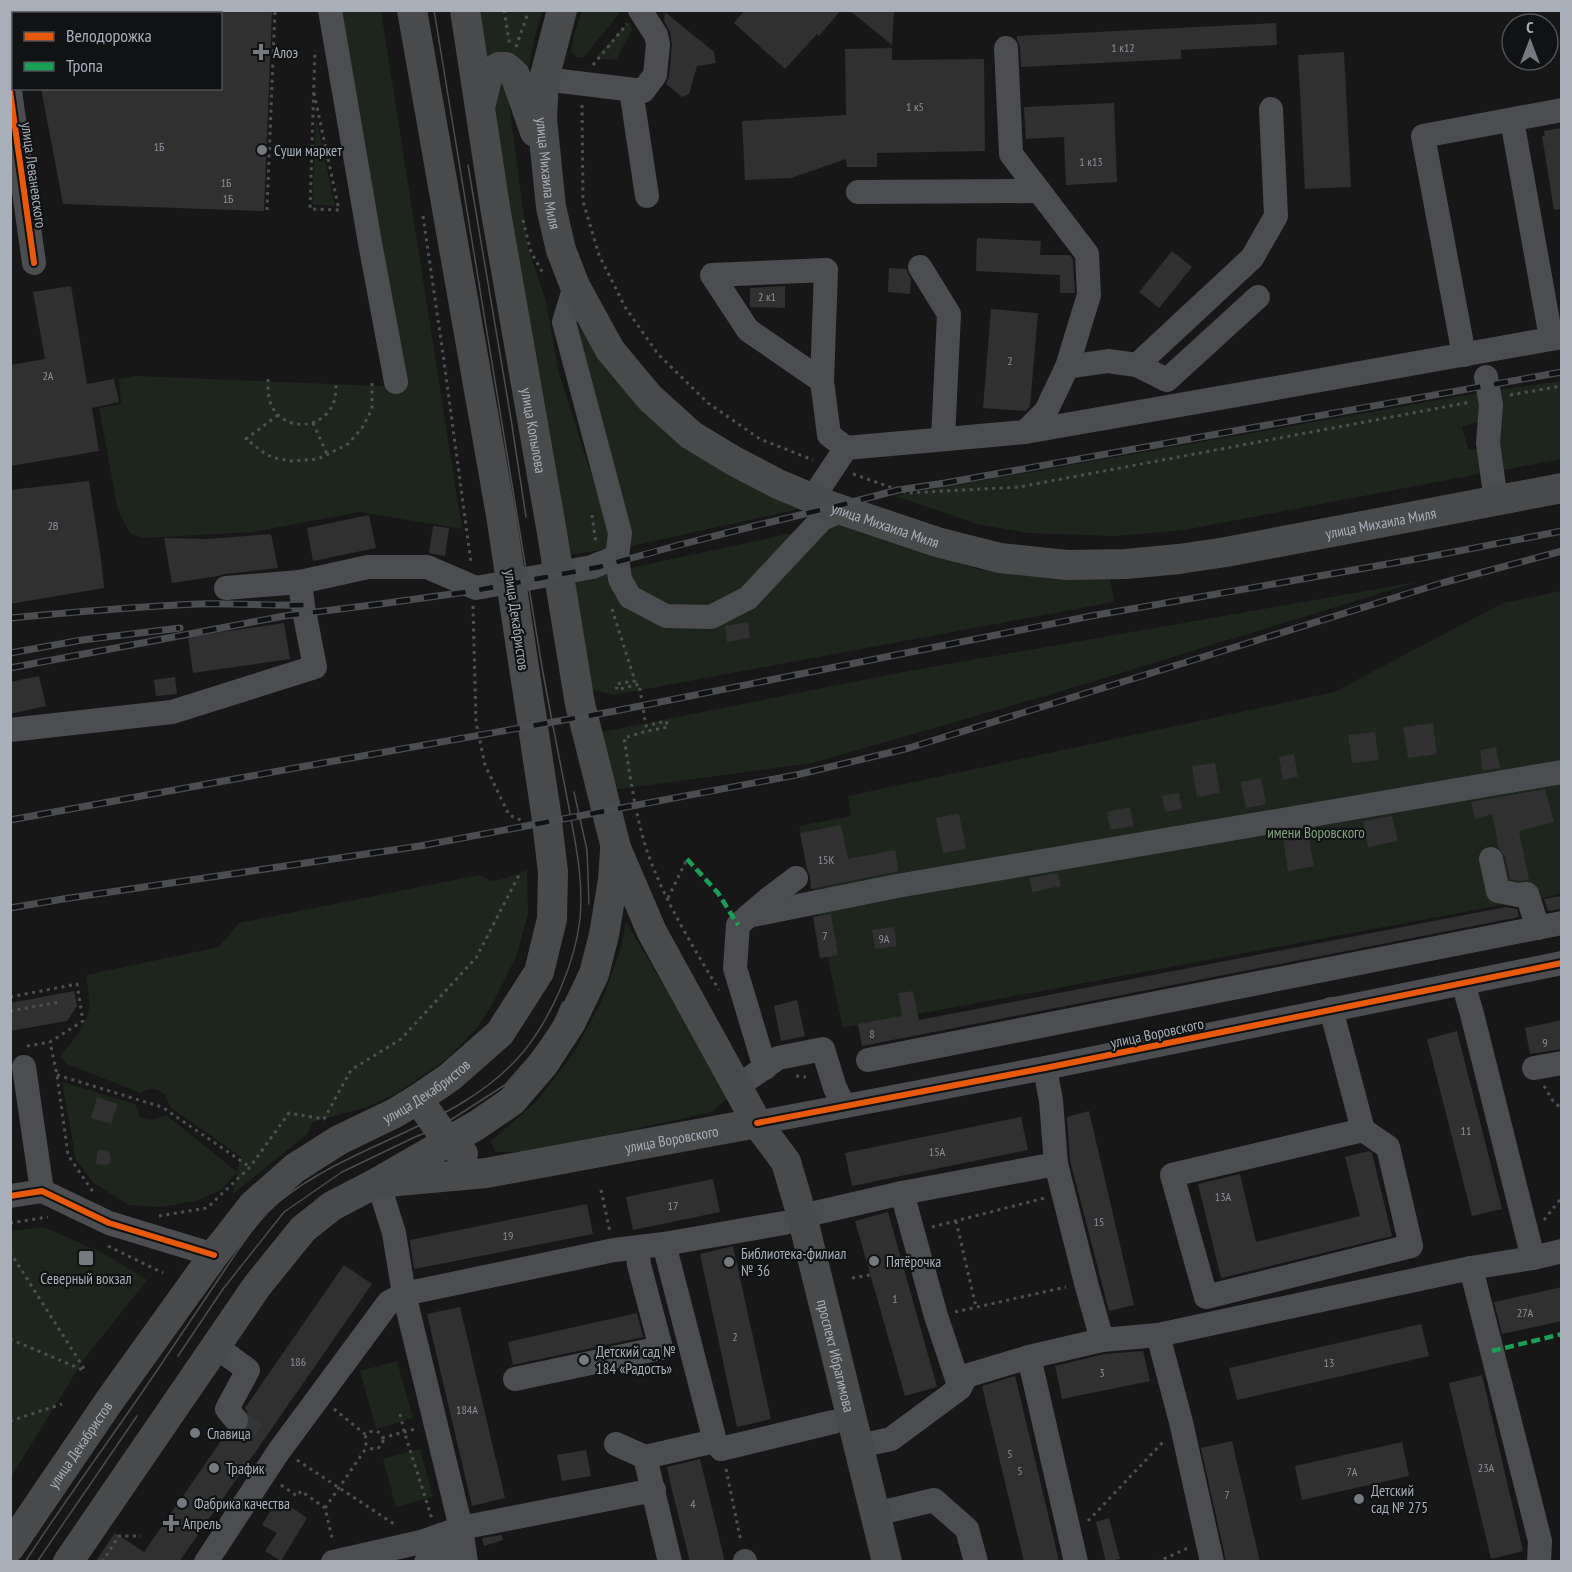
<svg xmlns="http://www.w3.org/2000/svg" width="1572" height="1572" font-family="'PT Sans Narrow',sans-serif">
	<style>
		.green { fill: #1d251d }
		.building { fill: #303031 }
		.lines { fill: none; stroke-linecap: round; stroke-linejoin: round }
		.minor-tunnel { stroke: #343537; stroke-width: 24; stroke-dasharray: 24 12; stroke-linecap: butt }
		.path { stroke: #4d4f52; stroke-width: 3; stroke-dasharray: 3 4.5; stroke-linecap: butt }
		.minor { stroke: #4b4d50; stroke-width: 24 }
		.major { stroke: #494a4c; stroke-width: 30 }
		.tram { stroke: #4b4d50; stroke-width: 1.5 }
		.rail-casing { stroke: #4b4d50; stroke-width: 7 }
		.rail { stroke: #111213; stroke-width: 4.5; stroke-dasharray: 14; stroke-linecap: butt }
		.quiet { stroke: #1a9f57; stroke-width: 4.5; stroke-dasharray: 9 4.5; stroke-linecap: butt }
		.cycleway-casing { stroke: #111213; stroke-width: 10 }
		.cycleway { stroke: #e8590c; stroke-width: 6 }
		.poi-dot { fill: #757a80; stroke: #111213; stroke-width: 2 }
		.labels { text-anchor: middle; dominant-baseline: central; stroke-width: 4.5; stroke-linejoin: round; paint-order: stroke }
		.number-label { font-size: 12px; fill: #8a8f97 }
		.poi-label { font-size: 15px; fill: #a8afb9; stroke: #111213; text-anchor: start }
		.street-label { font-size: 15px; fill: #a8afb9; stroke: #111213 }
		.park-label { font-size: 15px; fill: #80a47e; stroke: #111213 }
	</style>
	<rect width="100%" height="100%" fill="#171717"/>
	<g class="green">
		<polygon points="339,11 381,11 462,529 360,512 253,532 144,538 130,533 118,510 99,408 121,404 119,379 136,376 405,387"/>
		<polygon points="480,11 542,11 533,44 524,94 500,56 488,56 484,60"/>
		<polygon points="582,11 621,11 584,57 576,57 571,51 574,34"/>
		<polygon points="628,22 631,23 632,30 616,60 595,58"/>
		<polygon points="496,77 507,88 528,248 546,301 558,370 608,527 611,541 607,549 563,556 488,114"/>
		<polygon points="316,118 335,206 312,204"/>
		<polygon points="574,320 611,371 808,507 631,546 591,406"/>
		<polygon points="1561,381 1561,459 1498,471 1492,391"/>
		<polygon points="1484,392 1482,420 1462,427 1468,449 1481,449 1484,473 1184,530 1115,536 1028,533 977,524 895,496"/>
		<polygon points="839,523 977,569 1110,579 1114,602 614,695 590,689 570,581"/>
		<polygon points="1417,582 1059,692 812,763 613,790 602,732 903,672"/>
		<polygon points="1561,591 1561,894 843,1028 799,826 851,816 848,796 1334,692 1503,603"/>
		<path d="M527 870 528 914 516 957 494 1001 477 1028 448 1058 396 1094 367 1107 313 1122 307 1134 233 1194 237 1172 221 1190 196 1201 160 1207 129 1205 94 1183 76 1160 62 1082 135 1104 140 1117C150 1121 156 1120 166 1115L237 1172 241 1157 170 1107 166 1095C158 1089 150 1086 141 1093L67 1064 60 1056C71 1043 87 1026 89 1008 90 998 87 985 86 975L219 947 239 923 479 875 492 881 503 879Z"/>
		<polygon points="626,922 730,1096 712,1112 535,1151 495,1152 491,1141 537,1101 575,1051 603,998 620,951"/>
		<polygon points="44,1227 107,1255 147,1280 84,1359 11,1477 11,1231"/>
		<polygon points="397,1361 413,1418 376,1429 360,1371"/>
		<polygon points="420,1449 433,1497 396,1507 383,1459"/>
	</g>
	<g class="building">
		<polygon points="220,10 272,10 264,211 63,204 41,88 220,88"/>
		<polygon points="745,10 841,10 819,36 817,34 785,69 734,23"/>
		<polygon points="849,10 894,10 892,45"/>
		<polygon points="665,12 714,52 716,63 697,66 689,94 682,97 666,84 669,76 672,45 670,32 664,21"/>
		<polygon points="1276,23 1277,45 1181,50 1181,59 1021,67 1020,47 1017,39 1017,36"/>
		<polygon points="892,48 892,60 984,59 985,151 877,153 877,167 847,167 846,159 791,178 745,180 742,121 846,115 845,49"/>
		<polygon points="1344,52 1351,187 1305,189 1298,55"/>
		<polygon points="1114,103 1117,182 1066,185 1064,137 1026,139 1024,107"/>
		<polygon points="1562,128 1562,209 1554,210 1542,136 1545,136 1544,131"/>
		<polygon points="977,238 1041,241 1040,255 1070,255 1073,259 1075,293 1060,293 1060,275 976,271"/>
		<polygon points="1172,251 1192,267 1159,308 1139,292"/>
		<polygon points="889,268 906,269 911,280 910,294 888,292"/>
		<polygon points="71,286 87,384 114,379 119,402 92,408 99,451 10,466 10,365 45,359 33,292"/>
		<polygon points="785,286 785,308 750,307 750,288"/>
		<polygon points="991,309 1038,313 1030,406 1026,411 983,408"/>
		<polygon points="89,481 101,559 104,588 10,604 10,490"/>
		<polygon points="369,515 376,548 313,561 307,528"/>
		<polygon points="433,526 449,528 445,556 429,553"/>
		<polygon points="271,534 278,568 225,574 218,576 172,583 164,538 206,539"/>
		<polygon points="748,622 750,638 727,642 725,626"/>
		<polygon points="284,623 290,659 193,673 188,637"/>
		<polygon points="39,676 46,706 10,714 10,682"/>
		<polygon points="175,677 177,694 156,696 154,680"/>
		<polygon points="1433,723 1437,754 1408,758 1403,727"/>
		<polygon points="1375,732 1379,760 1352,763 1348,735"/>
		<polygon points="1496,747 1500,768 1483,771 1480,750"/>
		<polygon points="1294,754 1298,777 1283,780 1279,757"/>
		<polygon points="1215,763 1220,793 1197,797 1192,766"/>
		<polygon points="1261,778 1266,804 1246,808 1241,782"/>
		<polygon points="1545,789 1554,822 1519,831 1529,880 1519,881 1510,879 1505,856 1499,848 1492,814 1475,819 1471,802"/>
		<polygon points="1179,793 1182,809 1165,812 1162,796"/>
		<polygon points="1130,807 1134,826 1110,830 1107,812"/>
		<polygon points="959,813 966,849 943,853 936,818"/>
		<polygon points="1392,816 1398,841 1368,847 1363,821"/>
		<polygon points="841,825 848,859 895,850 899,871 811,889 810,876 807,869 800,833"/>
		<polygon points="1308,834 1314,866 1288,871 1283,838"/>
		<polygon points="1058,873 1061,886 1032,892 1029,878"/>
		<polygon points="1562,896 1562,909 1548,911 1544,899"/>
		<polygon points="1506,907 1517,909 1519,917 862,1046 858,1024 902,1016 898,993 913,991 919,1020"/>
		<polygon points="831,914 838,955 820,958 813,917"/>
		<polygon points="894,927 897,946 875,949 872,930"/>
		<polygon points="74,991 77,1006 67,1021 10,1031 10,1003"/>
		<polygon points="797,1000 805,1036 781,1041 774,1006"/>
		<polygon points="1562,1020 1562,1049 1530,1054 1525,1028"/>
		<polygon points="1457,1031 1502,1209 1472,1216 1427,1039"/>
		<polygon points="97,1097 118,1104 111,1124 91,1118"/>
		<polygon points="1089,1111 1134,1305 1109,1311 1070,1160 1067,1117"/>
		<polygon points="1021,1117 1028,1150 852,1186 845,1153"/>
		<polygon points="98,1149 109,1152 111,1157 110,1163 105,1165 96,1164"/>
		<polygon points="1369,1151 1372,1153 1392,1236 1221,1278 1198,1184 1240,1174 1256,1242 1360,1216 1345,1157"/>
		<polygon points="713,1179 720,1212 633,1230 626,1197"/>
		<polygon points="587,1204 593,1234 414,1269 410,1240"/>
		<polygon points="888,1212 937,1387 905,1396 855,1221"/>
		<polygon points="733,1246 771,1419 737,1427 700,1254"/>
		<polygon points="344,1265 372,1284 179,1562 95,1562 115,1533 144,1552 228,1431 232,1433 239,1434 245,1431 249,1426 250,1417 245,1408"/>
		<polygon points="1562,1287 1562,1321 1502,1334 1494,1302"/>
		<polygon points="460,1307 505,1498 472,1506 427,1314"/>
		<polygon points="637,1313 643,1337 513,1365 508,1342"/>
		<polygon points="1421,1324 1429,1356 1237,1400 1229,1368"/>
		<polygon points="1143,1351 1150,1381 1062,1399 1055,1366 1104,1354"/>
		<polygon points="1482,1375 1523,1551 1491,1559 1449,1383"/>
		<polygon points="1015,1376 1054,1539 1059,1562 1024,1562 982,1386"/>
		<polygon points="1232,1441 1260,1562 1226,1561 1201,1448"/>
		<polygon points="1402,1442 1409,1476 1302,1500 1295,1466"/>
		<polygon points="586,1450 591,1476 562,1481 557,1455"/>
		<polygon points="700,1459 725,1562 690,1562 670,1482 667,1467"/>
		<polygon points="278,1498 307,1518 281,1561 265,1551 277,1533 262,1525"/>
		<polygon points="1109,1518 1120,1559 1106,1562 1096,1522"/>
		<polygon points="502,1535 503,1540 484,1546 482,1538"/>
	</g>
	<g class="lines">
		<polyline class="minor-tunnel" points="236,1420 264,1440"/>
		<g class="path">
			<polyline points="504,10 510,46"/>
			<polyline points="516,47 529,10"/>
			<polyline points="593,65 627,24"/>
			<polyline points="314,93 339,210 310,209 315,50"/>
			<polyline points="582,105 583,201 599,255 625,307 658,354 708,403 760,439 813,460"/>
			<polyline points="267,210 275,10"/>
			<polyline points="423,216 444,361 471,563"/>
			<polyline points="523,220 531,252 544,275"/>
			<path d="M268 379C268 389 268 399 272 407 285 430 318 430 331 408 336 400 336 390 336 381"/>
			<polyline points="1510,395 1562,386"/>
			<polyline points="278,415 246,439 267,455 279,459 291,461 318,459 348,444 362,428 372,409 372,381"/>
			<polyline points="313,423 327,454"/>
			<polyline points="853,474 907,493 1019,487 1471,402"/>
			<polyline points="592,515 596,544"/>
			<polyline points="473,606 476,722 485,765 509,815 523,821"/>
			<path d="M612 609 635 681 616 684 617 690 639 684 646 726 666 721 668 727 647 731 624 738C630 775 635 814 647 851 664 900 692 945 719 990"/>
			<polyline points="668,898 687,859"/>
			<polyline points="10,997 77,984 83,1021 50,1042 57,1075 68,1155 93,1192"/>
			<polyline points="10,1011 60,1002"/>
			<polyline points="27,1046 50,1042"/>
			<polyline points="57,1075 162,1107 250,1167"/>
			<polyline points="796,1076 806,1077"/>
			<polyline points="1544,1086 1553,1101 1562,1109"/>
			<polyline points="601,1190 610,1232"/>
			<polyline points="159,1216 207,1208 250,1167 289,1113 324,1119 351,1070 401,1039 476,958 519,875"/>
			<polyline points="1544,1220 1562,1197"/>
			<polyline points="956,1221 976,1307"/>
			<polyline points="10,1223 48,1217"/>
			<polyline points="932,1227 1045,1198"/>
			<polyline points="108,1246 163,1273"/>
			<polyline points="10,1252 85,1370"/>
			<polyline points="852,1278 870,1275"/>
			<polyline points="955,1312 1066,1287"/>
			<polyline points="10,1339 83,1370"/>
			<polyline points="334,1409 366,1435"/>
			<polyline points="400,1414 404,1431 432,1519"/>
			<polyline points="10,1421 62,1404"/>
			<circle cx="374" cy="1440" r="9"/>
			<polyline points="382,1438 415,1429"/>
			<polyline points="297,1460 397,1526"/>
			<polyline points="726,1469 741,1542"/>
			<polyline points="281,1485 297,1496 301,1491 325,1508 333,1542"/>
			<polyline points="325,1508 367,1447"/>
			<polyline points="1088,1521 1164,1441"/>
			<polyline points="102,1562 119,1536 141,1536"/>
			<polyline points="1157,1562 1188,1548"/>
		</g>
		<g class="minor">
			<polyline points="330,10 370,243 396,382"/>
			<polyline points="544,79 643,91 655,75 658,44 656,35 640,10"/>
			<polyline points="631,90 647,196"/>
			<polyline points="10,91 34,263"/>
			<polyline points="1512,120 1551,338"/>
			<polyline points="858,192 1039,191"/>
			<polyline points="920,267 949,314 943,438"/>
			<polyline points="575,286 564,322 620,533 617,557 620,579 630,597 666,616 711,617 748,598 822,519 842,510"/>
			<polyline points="1464,355 1423,136 1562,110"/>
			<polyline points="1137,365 1167,380 1258,297"/>
			<polyline points="1067,367 1108,361 1137,365 1252,258 1276,216 1271,109"/>
			<polyline points="1486,377 1491,405 1488,443 1496,501"/>
			<polyline points="822,381 826,270 712,275 748,330 822,381 829,435 846,448 1025,432 1046,411 1067,367 1089,295 1087,254 1011,154 1006,48"/>
			<polyline points="1025,432 1276,388 1562,337"/>
			<polyline points="812,499 846,448"/>
			<polyline points="226,588 300,582 368,567 427,567 476,588 592,567 617,557"/>
			<polyline points="10,730 172,712 315,667 303,606 300,582"/>
			<polyline points="1491,859 1498,891 1518,895 1527,894 1538,928"/>
			<polyline points="748,916 897,886 1562,772"/>
			<polyline points="1463,983 1472,1014 1533,1258"/>
			<polyline points="1331,1009 1363,1130 1388,1147 1411,1246 1206,1297 1172,1175 1363,1130"/>
			<polyline points="868,1060 1562,923"/>
			<polyline points="24,1067 42,1191"/>
			<polyline points="765,1068 735,968 738,925 767,900 796,878"/>
			<polyline points="1045,1068 1051,1101 1056,1164 1086,1283 1102,1340"/>
			<polyline points="1534,1068 1562,1063"/>
			<polyline points="737,1087 778,1058 823,1049 835,1088 844,1106"/>
			<polyline points="757,1123 1045,1068 1562,963"/>
			<polyline points="10,1196 42,1191 109,1223 214,1255"/>
			<polyline points="802,1216 902,1193 1056,1164"/>
			<polyline points="664,1244 715,1441 721,1449 833,1422"/>
			<polyline points="1471,1268 1540,1541 1539,1562"/>
			<polyline points="1158,1335 1181,1422 1212,1562"/>
			<polyline points="215,1346 248,1370 227,1409 236,1420"/>
			<polyline points="1029,1357 1076,1562"/>
			<polyline points="515,1379 661,1348 639,1265 637,1248"/>
			<polyline points="960,1388 966,1376 1029,1357 1102,1340 1158,1335 1471,1268 1533,1258 1562,1251"/>
			<polyline points="616,1444 645,1457 715,1441"/>
			<polyline points="859,1446 891,1439 960,1388 936,1316 902,1193"/>
			<polyline points="645,1457 670,1562"/>
			<polyline points="875,1514 934,1500 967,1529 976,1562"/>
			<polyline points="745,1561 745,1562"/>
			<polyline points="206,1562 279,1451 389,1302 404,1294 394,1233 378,1182"/>
			<polyline points="333,1562 421,1542 461,1528 654,1490"/>
			<polyline points="426,1562 464,1552"/>
			<polyline points="466,1562 461,1528 404,1294 614,1250 664,1244 784,1223"/>
		</g>
		<g class="major">
			<path id="s1" d="M465 10 495 207 551 527 580 704 616 848 652 932 757 1123 786 1162 802 1216 887 1562"/>
			<path id="s2" d="M562 10 544 79 542 119 551 207 561 250 575 286 610 350 650 398 691 435 734 461 778 484 833 507 937 542 1000 558 1067 565 1126 564 1179 559 1226 552 1562 488"/>
			<polyline points="480,107 487,79 491,72 499,67 506,67 515,75 535,132"/>
			<polyline points="418,1099 448,1142 463,1154"/>
			<path id="s3" d="M387 1182 486 1173 757 1123"/>
			<path id="s4" d="M10 1547 110 1400 214 1255 253 1205 295 1168 339 1140 395 1113 418 1099 450 1077 500 1033 539 972 552 919 553 872 546 813 501 515 412 10"/>
			<polyline points="68,1562 257,1286 303,1229 332,1206 378,1182 477,1125 512,1101 543,1065 571,1022 594,974 604,935 613,880 615,851"/>
		</g>
		<g class="tram">
			<polyline points="468,165 511,419 526,517"/>
			<polyline points="574,792 587,850 589,904"/>
			<polyline points="178,1356 223,1289 284,1212 342,1172 415,1137 438,1128 505,1085 532,1054 553,1025 563,1002"/>
			<path d="M25 1562C71 1491 122 1424 168 1354 187 1326 205 1299 224 1271 240 1247 258 1219 280 1201 355 1140 461 1127 524 1051 552 1016 575 963 580 919 584 880 575 841 568 803 559 756 549 708 541 661 505 444 470 227 434 10"/>
			<polyline points="37,1562 137,1416"/>
		</g>
		<g class="rail-casing">
			<g id="rail">
				<path d="M10 618C73 612 135 607 198 604 234 603 271 606 308 605"/>
				<polyline points="10,653 82,640 180,628"/>
				<polyline points="10,668 284,616 380,604 473,591 599,567 679,545 754,526 833,507 898,490 945,483 1562,372"/>
				<polyline points="10,820 306,766 615,711 1091,616 1422,558 1562,531"/>
				<polyline points="10,908 63,899 420,846 796,775 909,748 1442,583 1562,551"/>
			</g>
		</g>
		<use href="#rail" class="rail"/>
		<g class="quiet">
			<polyline points="687,859 718,893 738,925"/>
			<polyline points="1492,1351 1562,1334"/>
		</g>
		<g class="cycleway-casing">
			<g id="cycleway">
				<polyline points="10,91 34,263"/>
				<polyline points="757,1123 1045,1068 1562,963"/>
				<polyline points="10,1196 42,1191 109,1223 214,1255"/>
			</g>
		</g>
		<use href="#cycleway" class="cycleway"/>
	</g>
	<g class="poi-dot">
		<path d="M258 43h6v6h6v6h-6v6h-6v-6h-6v-6h6z"/>
		<circle cx="262" cy="150" r="6"/>
		<rect x="78" y="1250" width="16" height="16" rx="3"/>
		<circle cx="874" cy="1261" r="6"/>
		<circle cx="729" cy="1262" r="6"/>
		<circle cx="584" cy="1360" r="6"/>
		<circle cx="195" cy="1433" r="6"/>
		<circle cx="214" cy="1468" r="6"/>
		<circle cx="1359" cy="1499" r="6"/>
		<circle cx="182" cy="1503" r="6"/>
		<path d="M168 1514h6v6h6v6h-6v6h-6v-6h-6v-6h6z"/>
	</g>
	<g class="labels">
		<g class="number-label">
			<text x="1123" y="47">1 к12</text>
			<text x="915" y="106">1 к5</text>
			<text x="159" y="146">1Б</text>
			<text x="1091" y="161">1 к13</text>
			<text x="226" y="182">1Б</text>
			<text x="228" y="198">1Б</text>
			<text x="767" y="296">2 к1</text>
			<text x="1010" y="360">2</text>
			<text x="48" y="375">2А</text>
			<text x="53" y="525">2В</text>
			<text x="826" y="859">15К</text>
			<text x="825" y="935">7</text>
			<text x="884" y="938">9А</text>
			<text x="872" y="1033">8</text>
			<text x="1545" y="1042">9</text>
			<text x="1466" y="1130">11</text>
			<text x="937" y="1151">15А</text>
			<text x="1223" y="1196">13А</text>
			<text x="673" y="1205">17</text>
			<text x="1099" y="1221">15</text>
			<text x="508" y="1235">19</text>
			<text x="895" y="1298">1</text>
			<text x="1525" y="1312">27А</text>
			<text x="735" y="1336">2</text>
			<text x="298" y="1361">186</text>
			<text x="1329" y="1362">13</text>
			<text x="1102" y="1372">3</text>
			<text x="467" y="1409">184А</text>
			<text x="1010" y="1453">5</text>
			<text x="1486" y="1467">23А</text>
			<text x="1020" y="1470">5</text>
			<text x="1352" y="1471">7А</text>
			<text x="1227" y="1494">7</text>
			<text x="693" y="1503">4</text>
		</g>
		<g class="poi-label">
			<text x="273" y="52">Алоэ</text>
			<text x="274" y="150">Суши маркет</text>
			<text x="741" y="1253">Библиотека-филиал<tspan x="741" dy="17">№ 36</tspan></text>
			<text x="886" y="1261">Пятёрочка</text>
			<text x="86" y="1278" text-anchor="middle">Северный вокзал</text>
			<text x="596" y="1351">Детский сад №<tspan x="596" dy="17">184 «Радость»</tspan></text>
			<text x="207" y="1433">Славица</text>
			<text x="226" y="1468">Трафик</text>
			<text x="1371" y="1490">Детский<tspan x="1371" dy="17">сад № 275</tspan></text>
			<text x="194" y="1503">Фабрика качества</text>
			<text x="183" y="1523">Апрель</text>
		</g>
		<g class="street-label">
			<text stroke="none"><textPath href="#s2" startOffset="166">улица Михаила Миля</textPath></text>
			<text transform="translate(34 175) rotate(82)">улица Леваневского</text>
			<text stroke="none"><textPath href="#s1" startOffset="426">улица Копылова</textPath></text>
			<text stroke="none"><textPath href="#s2" startOffset="1192">улица Михаила Миля</textPath></text>
			<text stroke="none"><textPath href="#s2" startOffset="688">улица Михаила Миля</textPath></text>
			<text transform="translate(517 620) rotate(82)">улица Декабристов</text>
			<text transform="translate(1157 1033) rotate(-12)">улица Воровского</text>
			<text stroke="none"><textPath href="#s4" startOffset="628">улица Декабристов</textPath></text>
			<text stroke="none"><textPath href="#s3" startOffset="288">улица Воровского</textPath></text>
			<text stroke="none"><textPath href="#s1" startOffset="1410">проспект Ибрагимова</textPath></text>
			<text stroke="none"><textPath href="#s4" startOffset="124">улица Декабристов</textPath></text>
		</g>
		<g class="park-label">
			<text x="1316" y="832">имени Воровского</text>
		</g>
	</g>
	<rect width="1572" height="1572" fill="none" stroke="#a8afb9" stroke-width="24"/>
	<rect x="12" y="12" width="210" height="78" fill="#111213" stroke="#4d5155" stroke-width="1.5"/>
	<rect x="24" y="32" width="30" height="9" fill="#e8590c" stroke="#4d5155" stroke-width="1.5"/>
	<text x="66" y="42" font-size="18" fill="#a8afb9">Велодорожка</text>
	<rect x="24" y="62" width="30" height="9" fill="#1a9f57" stroke="#4d5155" stroke-width="1.5"/>
	<text x="66" y="72" font-size="18" fill="#a8afb9">Тропа</text>
	<g transform="translate(1530 42)"><circle r="28" fill="#111213" stroke="#4d5155" stroke-width="1.5"/>
	<path d="M0-4.5L10 22L0 15L-10 22Z" fill="#757a80"/>
	<text y="-9" font-size="16" font-weight="bold" text-anchor="middle" fill="#a8afb9">С</text>
	</g>
</svg>
